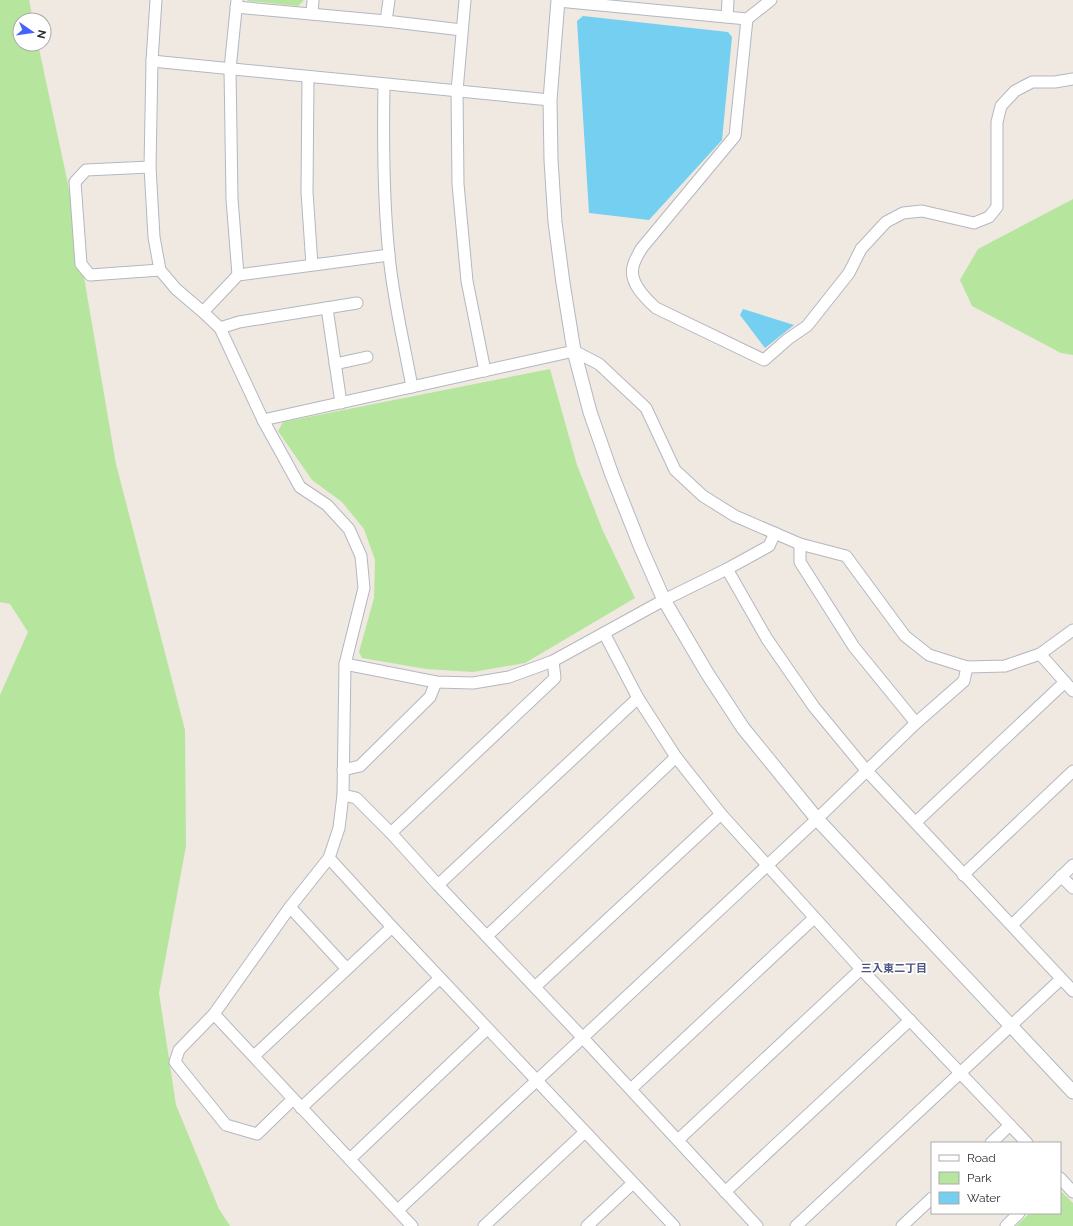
<svg xmlns="http://www.w3.org/2000/svg" width="1073" height="1226" font-family="Raleway,'Noto Sans JP',sans-serif">
	<style>
		.green { fill: #b6e59e }
		.water { fill: #75cff0 }
		.lines { fill: none; stroke-linecap: round; stroke-linejoin: round }
		.minor-casing { stroke: #b4b7c1; stroke-width: 13 }
		.tertiary-casing { stroke: #b4b7c1; stroke-width: 15 }
		.minor { stroke: #fff; stroke-width: 11 }
		.tertiary { stroke: #fff; stroke-width: 13 }
		.labels { text-anchor: middle; dominant-baseline: central; stroke-width: 3.5; stroke-linejoin: round; paint-order: stroke }
		.neighbourhood-label { font-size: 11px; font-weight: bold; fill: #4d5680; stroke: #fff }
	</style>
	<rect width="100%" height="100%" fill="#efe9e1"/>
	<g class="green">
		<polygon points="0,0 29,0 33,20 20,20 20,44 38,44 68,184 116,464 185,730 186,846 159,993 176,1105 219,1209 230,1226 0,1226 0,695 28,632 10,604 0,602"/>
		<polygon points="247,0 304,0 298,6 248,1"/>
		<polygon points="1073,199 1073,355 1061,353 972,306 960,280 978,249"/>
		<polygon points="550,369 577,465 603,531 635,598 525,663 473,672 426,669 362,658 359,652 374,598 375,560 364,529 342,502 312,480 278,431 283,422"/>
		<polygon points="1060,1192 1063,1193 1073,1203 1073,1226 1016,1226 1030,1213 1060,1213"/>
	</g>
	<g class="water">
		<polygon points="583,16 728,32 732,37 722,140 649,220 589,213 577,21"/>
		<polygon points="743,309 794,325 765,348 740,315"/>
	</g>
	<g class="lines">
		<g class="minor-casing">
			<g id="minor">
				<polyline points="156,0 152,61 150,167 154,237 160,270 176,289 203,312 220,328 263,420 300,487 327,505 349,529 361,556 364,588 345,664 343,795 339,828 329,858 290,907 214,1014 412,1226"/>
				<polyline points="237,0 230,69 232,199 238,275"/>
				<polyline points="465,0 457,91 458,184 467,281 485,371"/>
				<polyline points="558,1 747,19 771,0"/>
				<polyline points="236,7 386,21 462,30"/>
				<polyline points="312,14 313,0"/>
				<polyline points="727,17 728,0"/>
				<path d="M747 19 735 136 641 249C638 255 634 261 633 267 629 283 646 299 656 308L764 360 788 339 807 326 849 273 861 249 886 222 903 213 922 211 974 223 989 217 997 207V122L1001 106 1015 91 1032 82H1055L1073 79"/>
				<polyline points="386,21 389,0"/>
				<polyline points="152,61 550,100"/>
				<polyline points="308,77 307,192 312,265"/>
				<path d="M384 85C383 141 383 198 389 255 393 299 404 343 412 387"/>
				<polyline points="150,167 86,170 75,182 81,264 90,275 160,270"/>
				<polyline points="327,308 341,403"/>
				<polyline points="203,312 238,275 389,255"/>
				<polyline points="220,328 239,322 357,303"/>
				<polyline points="335,364 367,357"/>
				<polyline points="263,420 574,351 599,364 646,408 675,470 703,496 735,516 800,544 846,556 905,636 929,655 967,667 1005,666 1040,654 1073,630"/>
				<polyline points="800,544 800,562 854,647 916,723"/>
				<polyline points="727,569 767,639 814,707 866,770 1073,991"/>
				<polyline points="604,633 638,698 676,757 721,814 861,969 1027,1143"/>
				<polyline points="1040,654 1073,691"/>
				<polyline points="345,664 436,682 473,683 509,677 553,661 664,600 727,569 769,546 775,533"/>
				<polyline points="343,770 360,766 430,697 436,682"/>
				<polyline points="343,795 356,798 391,833 438,885 583,1038 757,1226"/>
				<polyline points="916,822 1065,682"/>
				<polyline points="391,833 555,678 553,661"/>
				<polyline points="329,858 392,927 674,1226"/>
				<polyline points="963,875 1073,771"/>
				<polyline points="1061,876 1073,888"/>
				<polyline points="438,885 638,698"/>
				<polyline points="290,907 347,969"/>
				<polyline points="1012,925 1073,865"/>
				<polyline points="487,936 676,757"/>
				<polyline points="536,986 721,814"/>
				<polyline points="214,1014 179,1050 175,1062 226,1125 257,1134 293,1099"/>
				<polyline points="254,1056 392,927"/>
				<polyline points="631,1089 814,918"/>
				<polyline points="301,1108 440,978"/>
				<polyline points="678,1140 861,969"/>
				<polyline points="991,1143 1010,1125"/>
				<polyline points="350,1159 487,1029"/>
				<polyline points="1060,1178 1073,1192"/>
				<polyline points="725,1192 910,1020"/>
				<polyline points="398,1210 817,819 916,723 964,681 967,667"/>
				<polyline points="484,1226 585,1132"/>
				<polyline points="587,1226 633,1183"/>
				<polyline points="796,1226 1061,979"/>
				<polyline points="902,1226 932,1198"/>
				<polyline points="1006,1226 1019,1213"/>
			</g>
		</g>
		<g class="tertiary-casing">
			<polyline id="tertiary" points="558,0 550,100 551,160 555,222 563,283 574,351 590,412 612,475 641,548 664,600 707,673 743,728 817,819 1073,1092"/>
		</g>
		<use href="#minor" class="minor"/>
		<use href="#tertiary" class="tertiary"/>
	</g>
	<g class="labels">
		<g class="neighbourhood-label">
			<text x="894" y="968">三入東二丁目</text>
		</g>
	</g>
	<rect x="931" y="1142" width="130" height="72" fill="#ffffff" stroke="#ababab"/>
	<rect x="939" y="1155" width="20" height="6" fill="#ffffff" stroke="#ababab"/>
	<text x="967" y="1162" font-size="12" fill="#2e2e2e">Road</text>
	<rect x="939" y="1172" width="20" height="12" fill="#b6e59e" stroke="#ababab"/>
	<text x="967" y="1182" font-size="12" fill="#2e2e2e">Park</text>
	<rect x="939" y="1192" width="20" height="12" fill="#75cff0" stroke="#ababab"/>
	<text x="967" y="1202" font-size="12" fill="#2e2e2e">Water</text>
	<g transform="translate(32 32) rotate(103)"><circle r="19" fill="#ffffff" stroke="#ababab"/>
	<path d="M0-3L7 15L0 10L-7 15Z" fill="#4264fb"/>
	<text y="-6" font-size="11" font-weight="bold" text-anchor="middle" fill="#2e2e2e">N</text>
	</g>
</svg>
